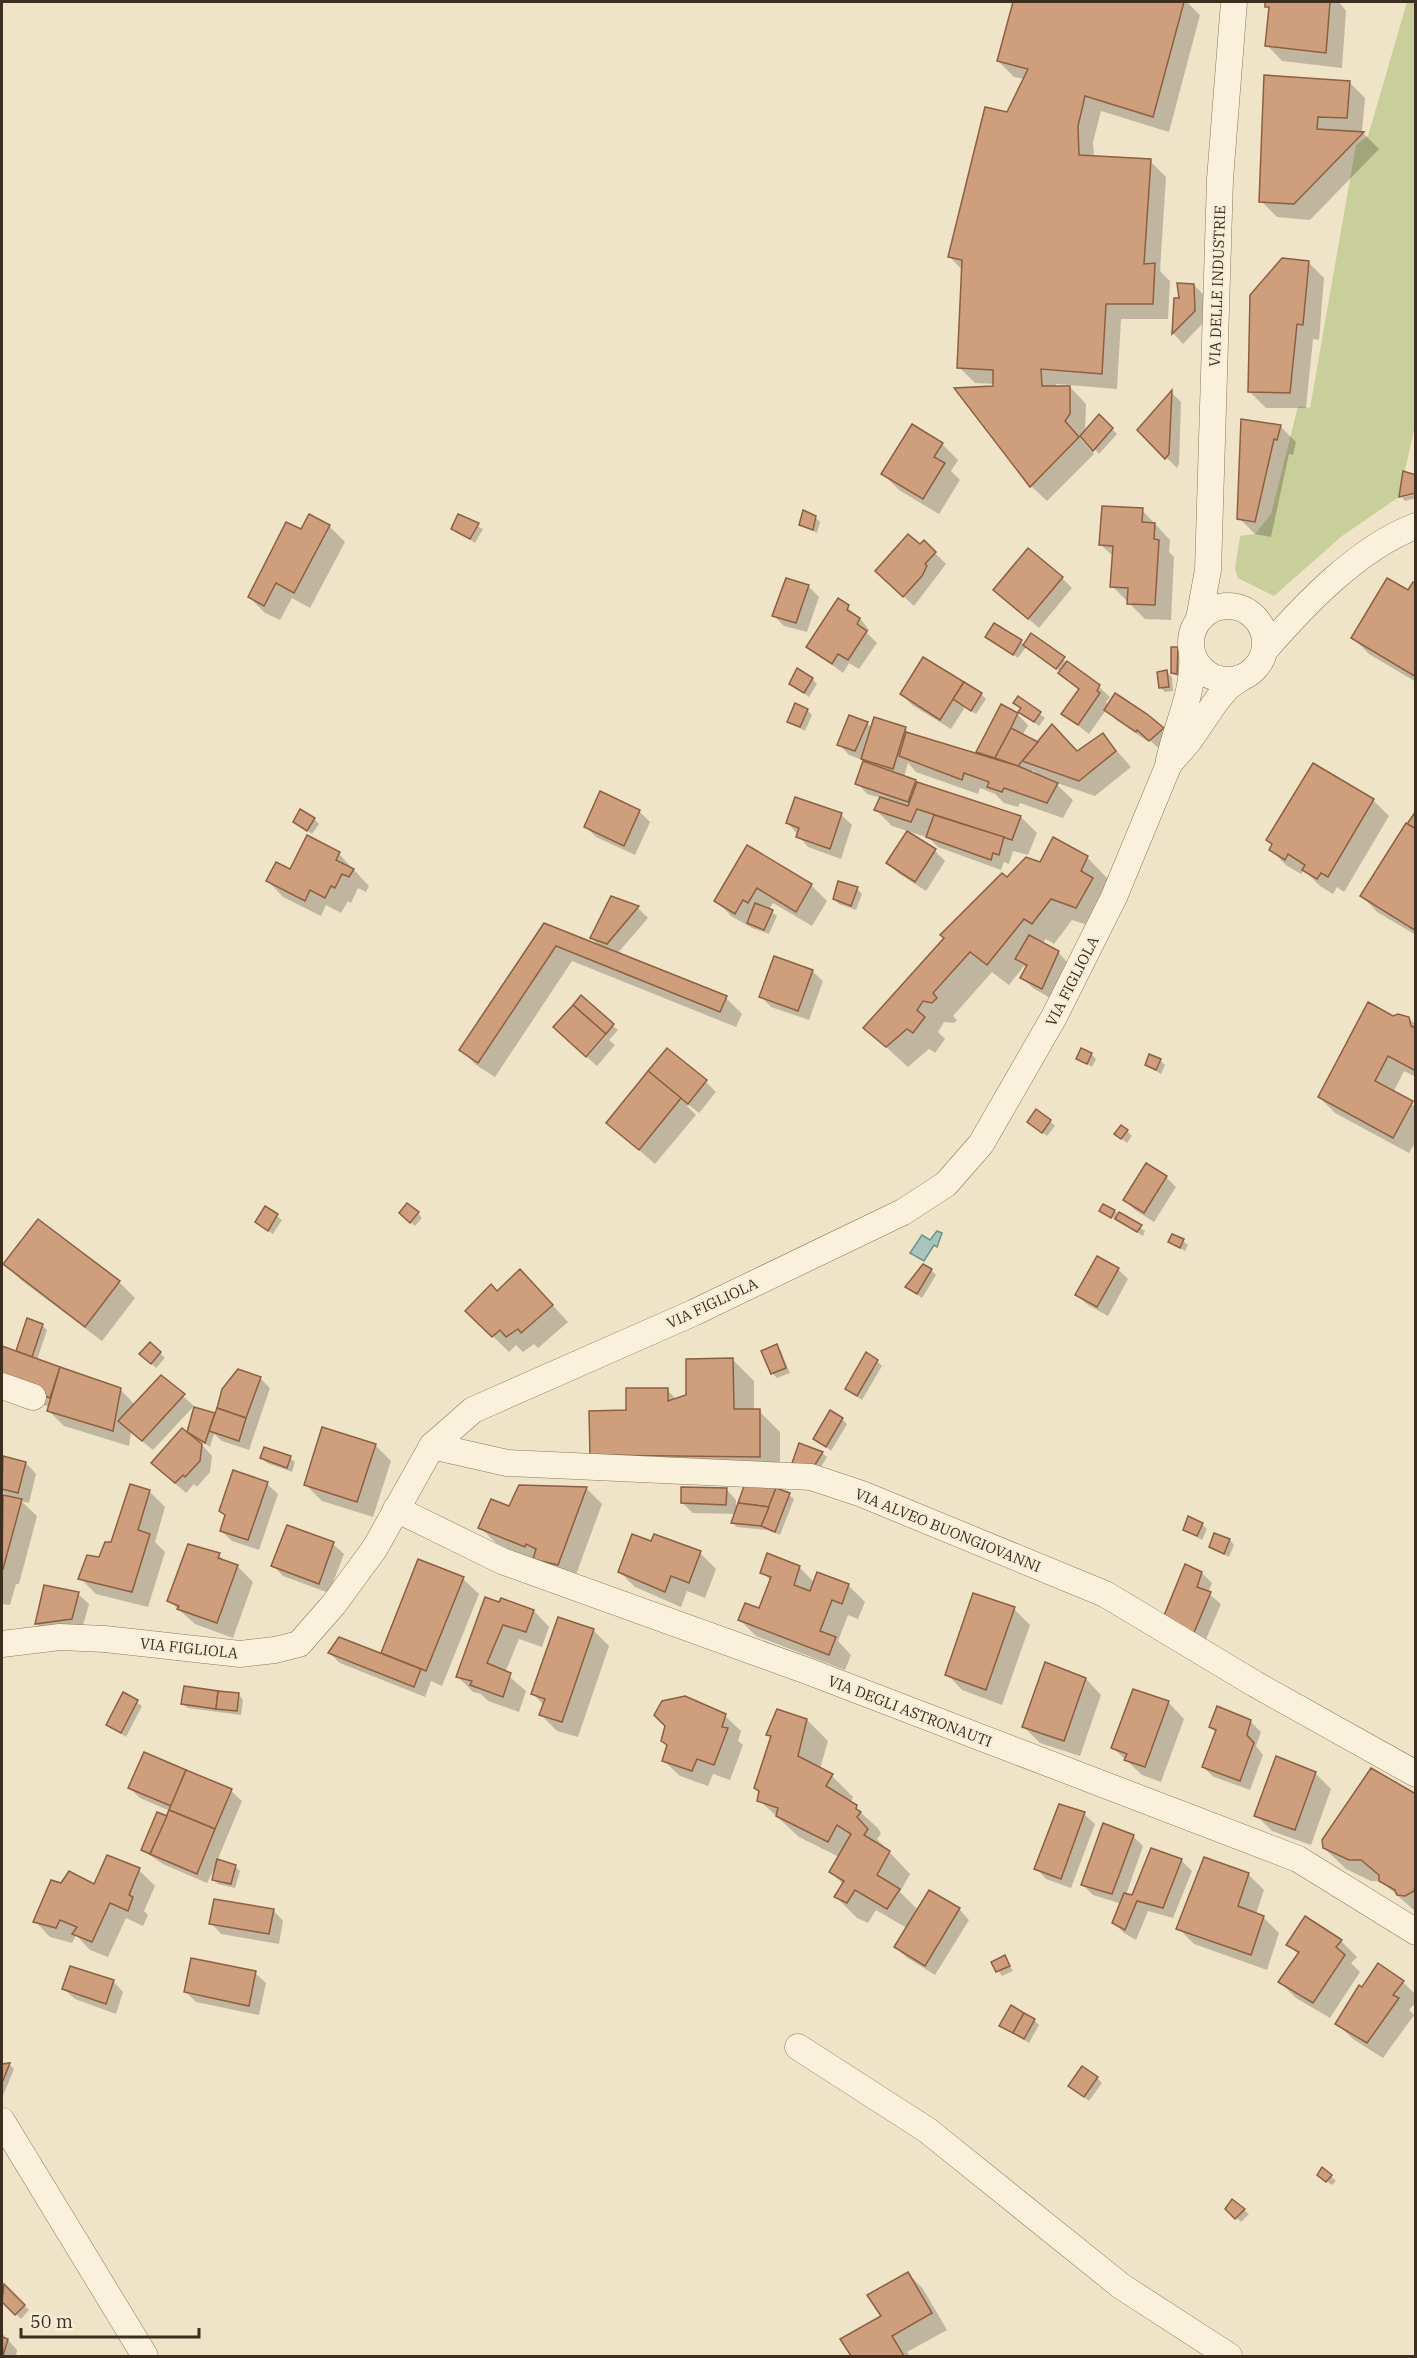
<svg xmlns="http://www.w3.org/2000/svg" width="1417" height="2358" font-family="'IBM Plex Serif',serif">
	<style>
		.green { fill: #c9cf9b }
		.water { fill: #a9c4bc; stroke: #6f938a; stroke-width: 1.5 }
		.shadow { fill: #0003; fill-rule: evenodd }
		.building { fill: #cf9f7d; stroke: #8d5f41; stroke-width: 1.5 }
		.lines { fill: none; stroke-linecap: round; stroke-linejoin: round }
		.minor-casing { stroke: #8d765c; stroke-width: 27 }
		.minor { stroke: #faf1dc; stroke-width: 26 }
		.labels { text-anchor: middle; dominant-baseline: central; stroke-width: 5; stroke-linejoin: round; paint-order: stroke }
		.street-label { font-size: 15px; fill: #3d2e20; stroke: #f7eed8 }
	</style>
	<rect width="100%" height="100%" fill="#f0e4c8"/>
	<polygon class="green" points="1407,2 1415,2 1416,421 1399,497 1342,536 1274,596 1238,578 1235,569 1240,536 1255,534 1271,514 1298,406 1310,408 1356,145 1368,136"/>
	<polygon class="water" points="937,1231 942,1233 937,1247 934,1245 924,1261 910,1253 922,1235 930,1240"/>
	<g class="shadow">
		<polygon points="1014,2 1187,2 1200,15 1169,132 1101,111 1093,142 1094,157 1150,161 1166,177 1160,271 1170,281 1168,319 1121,319 1117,389 1056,384 1056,388 1070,387 1086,404 1085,432 1100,416 1117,434 1099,454 1082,435 1080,438 1094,454 1047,501 1031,486 994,384 975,383 959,367 963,271 949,256 1008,114 1025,79 1014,77 998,61"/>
		<polygon points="1267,2 1339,2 1346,11 1342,68 1282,61 1267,45 1271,10"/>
		<polygon points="1265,76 1349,82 1365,98 1362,132 1379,149 1310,220 1277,217 1261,201"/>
		<polygon points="1308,262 1324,278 1319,340 1313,339 1306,408 1266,408 1250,392"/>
		<polygon points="1194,285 1204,295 1204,322 1183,344 1174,334 1175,300 1180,299"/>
		<polygon points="1172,393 1181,402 1179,464 1177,468 1139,430"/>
		<polygon points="1243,421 1281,427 1296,442 1293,455 1289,454 1271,537 1255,534 1239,518"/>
		<polygon points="942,444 958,460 951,471 960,480 939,514 899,490 883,474"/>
		<polygon points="1404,494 1404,497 1416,494 1416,498 1405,501 1401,496"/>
		<polygon points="1142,510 1170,540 1169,552 1174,557 1171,620 1145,619 1112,586 1114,557 1101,545"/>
		<polygon points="459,516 483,529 475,543 453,528"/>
		<polygon points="815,517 820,522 817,533 801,525"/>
		<polygon points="329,526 345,542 310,608 292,598 280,620 265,613 249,597 302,531"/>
		<polygon points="924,542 946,564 914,606 887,581"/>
		<polygon points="1062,578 1072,588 1039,628 1006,600"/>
		<polygon points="787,580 809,587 819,597 807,632 784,626 774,616"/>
		<polygon points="1416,586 1416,682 1369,654 1353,638"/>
		<polygon points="838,600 859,617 869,630 867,633 877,643 859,669 849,663 843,673 808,647"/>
		<polygon points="995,625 1025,645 1031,635 1099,687 1110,697 1106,702 1109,705 1116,695 1173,740 1161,750 1148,739 1147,741 1116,720 1106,710 1089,734 1063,714 1080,691 1061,672 1026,647 1018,658 992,642 987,637"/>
		<polygon points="1177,649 1182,654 1181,678 1172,673"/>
		<polygon points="1167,672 1172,677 1173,691 1165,692 1160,687"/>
		<polygon points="812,679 817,684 809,697 791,684"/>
		<polygon points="902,694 981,694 986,699 976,714 965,707 951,729 912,705"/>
		<polygon points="1018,698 1045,718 1039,726 1020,712 1022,709 1015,703"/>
		<path d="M1002 706 1017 714 1028 725 1022 736 1037 743 1078 753 1103 735 1131 767 1095 796 1054 782 1073 800 1063 818 1020 803 1018 807 1004 803 995 794 980 788 978 794 916 772 908 763 904 777 1021 817 1037 833 1028 855 1013 851 1009 864 1004 862 1001 870 938 847 929 838 892 826 876 810 881 798 867 794 857 783 865 761 849 755 839 744 867 723 872 728 905 729 912 735 982 756 978 752ZM1033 770 1041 778 1030 774Z"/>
		<polygon points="807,710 812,715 805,731 789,722"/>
		<polygon points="1313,765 1373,800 1389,816 1344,892 1337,887 1333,894 1320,886 1304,870 1301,874 1286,865 1271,850"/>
		<polygon points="601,793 640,812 650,822 635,855 596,837 585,826"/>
		<polygon points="1416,813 1416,935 1377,912 1362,896"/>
		<polygon points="841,815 852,825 841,859 808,847 788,823"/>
		<polygon points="314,819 319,824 312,834 295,822"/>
		<polygon points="747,847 811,885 827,901 812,926 773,903 769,910 777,916 769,934 752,928 731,916 716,900"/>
		<polygon points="935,851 945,861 926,891 898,873 888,863"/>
		<polygon points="339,854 369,886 366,892 358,888 351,903 348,901 341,913 326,905 321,916 283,897 268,881"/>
		<polygon points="1087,857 1108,879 1103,890 1113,900 1097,928 1072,920 1054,944 1046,939 1042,944 1058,952 1068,963 1052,999 1033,988 1022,978 1027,969 1024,966 1009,985 992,972 953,1016 957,1020 954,1023 944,1022 938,1032 945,1039 935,1053 929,1049 908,1067 865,1028 1007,879 1041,863"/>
		<polygon points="857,889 862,894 856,910 839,904 834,899"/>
		<polygon points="612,897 638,908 648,918 617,954 726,998 742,1014 736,1027 572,961 495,1077 476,1065 460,1049 544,925 601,947 591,938"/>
		<polygon points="812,971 823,981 809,1020 771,1007 761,997"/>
		<polygon points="581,997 618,1030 609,1040 615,1045 597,1066 587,1057 607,1035"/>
		<polygon points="1393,1017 1409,1018 1416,1025 1416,1077 1404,1071 1393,1093 1416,1107 1416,1141 1409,1153 1335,1113 1319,1097"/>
		<polygon points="1091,1054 1096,1059 1092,1067 1078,1058"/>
		<polygon points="1160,1060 1165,1065 1161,1074 1146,1065"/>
		<polygon points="706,1082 716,1092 699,1113 689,1105 687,1106 696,1115 655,1164 608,1123"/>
		<polygon points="1050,1121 1055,1126 1047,1136 1029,1122"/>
		<polygon points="1127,1131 1132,1136 1127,1143 1116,1134"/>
		<polygon points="1166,1177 1176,1187 1154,1222 1135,1210 1125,1200"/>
		<polygon points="265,1208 282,1220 273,1234 262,1227"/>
		<polygon points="1101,1211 1114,1211 1145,1231 1143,1236"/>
		<polygon points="418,1213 422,1218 415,1226 406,1218"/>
		<polygon points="1183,1241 1188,1245 1185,1251 1170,1242"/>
		<polygon points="5,1264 119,1282 135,1298 102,1341 21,1280"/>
		<polygon points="1118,1269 1128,1279 1108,1316 1088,1305 1077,1295"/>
		<polygon points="931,1270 936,1275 922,1298 907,1287"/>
		<polygon points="536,1287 568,1322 538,1348 534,1344 523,1352 516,1345 509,1352 467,1311 498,1293"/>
		<polygon points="42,1325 47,1330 37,1360 120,1389 135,1405 161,1377 194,1406 153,1450 131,1432 129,1446 64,1426 48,1410 49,1407 2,1390 2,1348 22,1355 18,1351"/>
		<polygon points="150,1344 165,1358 156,1368 141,1354"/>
		<polygon points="776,1346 781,1351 790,1373 777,1378 772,1373"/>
		<polygon points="733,1360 754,1381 754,1411 759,1411 780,1432 780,1477 612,1476 627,1412 667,1390 677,1400 688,1396"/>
		<polygon points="877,1361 882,1366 862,1400 847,1389"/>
		<polygon points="260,1378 270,1388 249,1450 222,1441 214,1434 210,1447 196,1438 212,1456 210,1472 197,1487 194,1484 186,1493 163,1473 188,1434 195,1409 216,1416"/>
		<polygon points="842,1419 847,1424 831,1451 815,1438"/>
		<polygon points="375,1445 391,1461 373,1517 322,1501 306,1485"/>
		<polygon points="800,1445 822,1453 827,1457 816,1475"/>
		<polygon points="5,1458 26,1463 36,1474 29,1503 21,1501 37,1516 19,1584 16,1584 10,1605 2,1604 2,1503 4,1497 8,1498 2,1491"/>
		<polygon points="262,1458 290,1458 295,1462 292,1472 267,1463"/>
		<polygon points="234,1472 267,1484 278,1494 259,1550 232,1541 221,1531 226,1517 220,1511"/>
		<polygon points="586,1488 602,1504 574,1580 496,1543 480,1527"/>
		<polygon points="726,1489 736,1500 736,1510 789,1495 794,1499 780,1535 767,1530 737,1527 732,1522 735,1514 693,1513 682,1503"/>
		<polygon points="149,1491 165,1507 155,1542 165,1552 148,1607 96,1594 80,1578 112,1544"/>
		<polygon points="1202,1524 1207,1529 1202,1540 1184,1530"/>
		<polygon points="288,1527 333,1544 344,1554 329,1593 283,1576 273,1566"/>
		<polygon points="1230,1540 1234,1545 1229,1557 1210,1547"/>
		<polygon points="652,1543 700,1553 716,1569 705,1598 687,1591 681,1607 635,1587 619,1571"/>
		<polygon points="219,1555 227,1563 237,1566 253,1582 233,1638 195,1624 169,1601"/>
		<polygon points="799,1567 815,1583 818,1574 849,1586 865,1602 858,1619 848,1615 838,1641 851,1655 845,1670 756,1636 740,1620 760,1610 771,1581 762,1572"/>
		<polygon points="1202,1573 1212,1583 1208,1593 1221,1604 1204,1644 1176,1628"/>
		<polygon points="463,1579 479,1594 442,1686 431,1681 425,1697 340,1663 329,1653 388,1658 383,1653"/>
		<polygon points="78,1594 89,1604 82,1629 47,1634 36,1624"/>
		<polygon points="486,1599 534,1611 549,1627 542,1647 519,1639 505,1673 526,1691 519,1712 488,1701 481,1694 473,1692 457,1676"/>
		<polygon points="1014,1609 1030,1625 1002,1705 962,1690 947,1674"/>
		<polygon points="593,1630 609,1646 578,1737 557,1731 541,1715 544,1705 533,1694"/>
		<polygon points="1086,1679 1101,1695 1080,1756 1040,1743 1024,1727"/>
		<polygon points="1134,1691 1169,1703 1184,1719 1161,1782 1142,1775 1112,1747"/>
		<polygon points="124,1694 142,1706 126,1737 108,1725"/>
		<polygon points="239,1695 243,1700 241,1715 188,1708 183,1704"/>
		<polygon points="725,1716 741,1731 738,1741 743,1745 730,1780 713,1774 708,1786 680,1776 664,1761"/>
		<polygon points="807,1720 828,1741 820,1769 832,1776 853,1797 850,1803 878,1828 881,1834 877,1839 910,1874 900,1892 918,1910 959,1909 969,1920 935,1975 906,1957 896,1947 907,1928 876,1910 868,1923 857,1918 836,1897 843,1884 831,1872 839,1857 799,1837 759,1800 760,1793 756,1788 772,1738 768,1734"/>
		<polygon points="1250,1721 1261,1732 1256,1746 1263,1755 1250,1790 1214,1777 1203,1767 1216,1732 1211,1727"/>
		<polygon points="144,1754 231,1791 242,1801 217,1861 235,1866 240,1871 235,1888 218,1884 213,1879 218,1862 207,1883 163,1864 142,1850 170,1811 140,1798 130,1788"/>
		<polygon points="1315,1773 1331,1789 1311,1845 1272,1831 1256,1815"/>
		<polygon points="1416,1795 1416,1912 1381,1881 1371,1881 1346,1869 1324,1848"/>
		<polygon points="1084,1814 1095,1824 1071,1888 1046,1879 1036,1868"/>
		<polygon points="1133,1836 1143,1846 1126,1895 1133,1897 1181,1860 1192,1871 1173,1918 1148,1911 1136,1940 1124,1933 1114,1923 1122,1904 1093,1895 1083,1885"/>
		<polygon points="139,1870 155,1886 144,1911 148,1915 143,1926 126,1918 108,1957 90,1950 76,1935 72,1943 50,1937 35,1921 61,1885 95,1886"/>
		<polygon points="1248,1874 1264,1890 1256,1914 1263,1917 1279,1933 1267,1970 1194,1944 1178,1928"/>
		<polygon points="273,1910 283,1921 279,1944 221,1934 211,1923"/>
		<polygon points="1306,1918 1341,1941 1357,1957 1351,1963 1360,1972 1330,2018 1296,1998 1280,1982 1299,1955 1288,1945"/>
		<polygon points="1004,1957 1013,1971 1002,1976 993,1962"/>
		<polygon points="255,1973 266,1983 259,2015 196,2002 185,1991"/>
		<polygon points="113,1981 123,1992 116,2014 75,1999 64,1989"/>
		<polygon points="1403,1982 1416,1995 1416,2002 1409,2010 1414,2015 1383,2058 1353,2039 1337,2024 1362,1989"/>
		<polygon points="1034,2020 1039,2025 1029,2043 1001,2026"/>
		<polygon points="9,2064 14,2069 2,2098 2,2066"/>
		<polygon points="1097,2078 1102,2083 1089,2101 1075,2090"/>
		<polygon points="1331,2176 1336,2181 1332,2185 1324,2179"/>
		<polygon points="1227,2209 1244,2210 1249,2214 1241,2222"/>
		<polygon points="908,2273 923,2289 947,2330 907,2352 910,2356 852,2356 842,2339 883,2316"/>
		<polygon points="4,2286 29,2310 21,2319 2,2300"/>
		<polygon points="2,2333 17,2350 16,2356 2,2356"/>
	</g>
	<g class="building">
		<polygon points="1013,2 1184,2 1153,117 1085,96 1078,126 1079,155 1151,159 1144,264 1155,263 1153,304 1106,304 1102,374 1041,369 1042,386 1070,386 1070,414 1065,421 1079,437 1030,487 954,388 993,386 993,370 957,368 962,260 948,257 985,107 1007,112 1028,69 997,61"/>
		<polygon points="1265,2 1330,2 1326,53 1265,46 1269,7 1265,7"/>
		<polygon points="1264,75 1350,81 1347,118 1318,117 1317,129 1364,132 1294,204 1259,202"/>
		<polygon points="1282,258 1309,261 1303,325 1297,324 1290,393 1248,392 1250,295"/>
		<polygon points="1177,283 1194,284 1195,311 1172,334 1174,298 1179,298"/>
		<polygon points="1172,390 1169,454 1165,459 1137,430"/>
		<polygon points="1099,414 1113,428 1093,451 1080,436"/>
		<polygon points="1241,419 1281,425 1277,440 1274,439 1255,522 1237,519"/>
		<polygon points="912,424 943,443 934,457 945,463 923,499 881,474"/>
		<polygon points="1403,471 1416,475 1416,493 1399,497"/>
		<polygon points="1102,506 1143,508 1142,522 1155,523 1154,539 1159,540 1155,605 1127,604 1128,588 1110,587 1113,546 1099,545"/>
		<polygon points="803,510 816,516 813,530 799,525"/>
		<polygon points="309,514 330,525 294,593 276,583 264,606 248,597 286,522 301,529"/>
		<polygon points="458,514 479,523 470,539 451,529"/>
		<polygon points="908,534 920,544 924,540 936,552 925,564 927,566 922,576 903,597 875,571"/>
		<polygon points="1028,548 1063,577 1028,619 993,590"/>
		<polygon points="786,578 809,585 796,623 772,616"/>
		<polygon points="1387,578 1408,590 1413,582 1416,584 1416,677 1351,638"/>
		<polygon points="838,598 849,605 847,610 860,618 857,624 867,631 848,660 838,654 832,664 806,647"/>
		<polygon points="994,623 1022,640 1013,655 985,637"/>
		<polygon points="1031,633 1065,657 1056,669 1023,645"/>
		<polygon points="1171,647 1178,647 1177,674 1171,673"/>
		<polygon points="923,657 964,682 940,720 900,694"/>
		<polygon points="1067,661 1100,685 1097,691 1100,693 1078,725 1061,714 1079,689 1058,673"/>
		<polygon points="797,668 813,678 804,693 789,684"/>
		<polygon points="1167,670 1169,687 1159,688 1157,672"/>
		<polygon points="964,682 982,693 971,711 953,699"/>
		<polygon points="1115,693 1147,714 1164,728 1149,741 1137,730 1136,732 1104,710"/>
		<polygon points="1018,696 1041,712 1034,722 1018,712 1021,708 1013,703"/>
		<polygon points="795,703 808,709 800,727 787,722"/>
		<polygon points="1001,704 1018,713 1011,728 995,758 976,752"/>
		<polygon points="849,715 868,722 855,751 837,745"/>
		<polygon points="874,717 906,727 893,769 861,759"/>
		<polygon points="1052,724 1077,751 1103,733 1116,751 1079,781 1022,761"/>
		<polygon points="1011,728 1038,742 1018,766 995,758"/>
		<polygon points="906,732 1018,766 1058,783 1047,803 1004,788 1002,792 987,787 989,782 964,773 962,780 899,756"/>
		<polygon points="863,761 916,780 908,802 855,784"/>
		<polygon points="1313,763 1374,799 1328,877 1321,873 1317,879 1302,870 1305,865 1288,854 1285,860 1269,850 1272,844 1266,840"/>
		<polygon points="917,782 1021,816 1012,840 917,809 911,822 874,810 880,797 908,806"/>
		<polygon points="600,791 640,810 624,846 584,827"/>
		<polygon points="795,797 842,813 830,849 796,837 799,828 786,823"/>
		<polygon points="300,809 315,818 307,831 293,822"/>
		<polygon points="1416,811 1416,829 1407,824"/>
		<polygon points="934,815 1004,837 999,855 993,853 991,860 926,837"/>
		<polygon points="1406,823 1416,829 1416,931 1360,896"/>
		<polygon points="907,831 936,849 915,882 886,863"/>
		<polygon points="307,835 340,852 336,860 354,869 349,877 342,874 335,888 331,886 325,898 310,890 305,901 266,881 276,862 290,869"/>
		<polygon points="1053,837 1088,856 1081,871 1093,878 1076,908 1051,899 1032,924 1024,919 987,965 970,952 933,993 937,998 932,1003 923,1001 917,1010 925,1017 913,1033 907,1029 886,1047 863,1028 944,938 940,935 1002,873 1007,877 1026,857 1040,862"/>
		<polygon points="747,845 812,884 796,912 757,888 748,903 743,900 735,914 714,901"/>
		<polygon points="838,881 858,887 851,906 833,899"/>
		<polygon points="611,896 639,906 607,944 590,938"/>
		<polygon points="755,903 773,910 764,930 747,923"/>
		<polygon points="544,923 727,996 720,1012 556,946 478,1063 459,1050"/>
		<polygon points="1029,935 1059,951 1042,989 1020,978 1027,965 1015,959"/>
		<polygon points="774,956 813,970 798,1011 759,997"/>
		<polygon points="581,995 614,1024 606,1034 573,1005"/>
		<polygon points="1368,1002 1393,1016 1398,1014 1409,1017 1411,1026 1416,1028 1416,1071 1388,1056 1375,1081 1413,1101 1393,1138 1318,1097"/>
		<polygon points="573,1005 606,1034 586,1057 553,1027"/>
		<polygon points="667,1048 707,1080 688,1104 648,1071"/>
		<polygon points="1081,1048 1092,1053 1087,1064 1076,1059"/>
		<polygon points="1149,1054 1161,1059 1156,1070 1145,1065"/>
		<polygon points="648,1071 681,1098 639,1150 606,1123"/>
		<polygon points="1036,1109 1051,1120 1042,1133 1027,1122"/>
		<polygon points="1121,1125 1128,1130 1121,1139 1114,1134"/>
		<polygon points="1146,1163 1167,1176 1144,1213 1123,1200"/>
		<polygon points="407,1203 419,1212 410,1223 399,1213"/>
		<polygon points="1103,1204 1115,1210 1111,1218 1099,1211"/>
		<polygon points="265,1206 278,1214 268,1231 255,1222"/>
		<polygon points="1119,1212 1142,1225 1137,1232 1115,1219"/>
		<polygon points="38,1219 120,1281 85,1327 3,1264"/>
		<polygon points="1172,1234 1184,1239 1180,1248 1168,1242"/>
		<polygon points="1097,1256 1119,1268 1097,1307 1075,1295"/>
		<polygon points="923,1264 932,1269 917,1294 905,1287"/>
		<polygon points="520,1269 553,1305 521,1333 518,1329 506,1337 500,1330 492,1337 465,1311 491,1284 497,1291"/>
		<polygon points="27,1318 43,1324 32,1357 16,1351"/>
		<polygon points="150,1342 161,1352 151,1364 139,1354"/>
		<polygon points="777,1344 786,1368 771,1374 761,1351"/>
		<polygon points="2,1346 60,1367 50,1398 2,1381"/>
		<polygon points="866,1352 878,1360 857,1396 845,1389"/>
		<polygon points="733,1358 734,1409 760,1409 760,1457 590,1455 589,1411 626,1410 626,1388 668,1388 668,1401 686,1395 686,1359"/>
		<polygon points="60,1367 121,1388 113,1431 47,1411"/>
		<polygon points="238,1369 261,1377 246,1418 217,1408 222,1389"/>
		<polygon points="161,1375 185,1394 142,1441 118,1421"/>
		<polygon points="194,1407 215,1413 205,1443 187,1432"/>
		<polygon points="217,1408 246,1418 239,1441 209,1431"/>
		<polygon points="830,1410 843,1418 826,1447 813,1439"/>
		<polygon points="322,1427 376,1444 357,1502 304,1485"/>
		<polygon points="182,1428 202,1444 200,1461 185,1477 183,1475 175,1483 151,1463"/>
		<polygon points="799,1443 823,1452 811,1471 792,1463"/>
		<polygon points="264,1447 291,1456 287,1468 260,1458"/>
		<polygon points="3,1456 26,1462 18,1493 2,1489"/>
		<polygon points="233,1470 268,1482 248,1540 220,1531 225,1515 219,1511"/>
		<polygon points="745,1483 776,1488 769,1507 738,1503"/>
		<polygon points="130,1484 150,1490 138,1530 150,1534 132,1592 78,1579 87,1555 99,1557 105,1542 111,1542"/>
		<polygon points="519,1485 587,1487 558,1565 533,1559 536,1549 526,1544 525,1547 478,1528 491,1499 509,1506"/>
		<polygon points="681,1487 727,1488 726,1505 681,1503"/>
		<polygon points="776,1488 790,1493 775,1532 761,1526"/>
		<polygon points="3,1495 22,1499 3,1569 2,1569"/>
		<polygon points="738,1503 769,1507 761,1526 731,1523"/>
		<polygon points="1188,1516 1203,1523 1197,1536 1183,1530"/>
		<polygon points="287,1525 334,1542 319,1584 271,1566"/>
		<polygon points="1214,1533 1230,1539 1224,1554 1209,1547"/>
		<polygon points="632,1534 651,1541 654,1534 701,1551 689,1583 671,1576 665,1592 618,1572"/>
		<polygon points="188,1544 220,1553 218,1558 238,1565 217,1623 177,1609 179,1606 167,1601"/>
		<polygon points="767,1553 800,1566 794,1585 810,1591 817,1572 849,1584 842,1604 832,1600 820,1631 836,1637 829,1655 738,1620 745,1603 759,1608 771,1577 760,1573"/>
		<polygon points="418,1559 464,1577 426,1671 381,1653"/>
		<polygon points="1185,1564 1202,1572 1197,1587 1211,1592 1193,1635 1163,1618"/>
		<polygon points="44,1585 79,1592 72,1619 35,1624"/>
		<polygon points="973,1593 1015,1607 986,1690 945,1675"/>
		<polygon points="485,1597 499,1602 501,1598 534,1610 526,1632 503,1625 487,1663 511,1673 503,1697 470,1685 472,1681 456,1677"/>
		<polygon points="558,1617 594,1629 562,1722 539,1715 545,1699 531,1694"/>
		<polygon points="339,1637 421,1669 414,1687 328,1653"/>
		<polygon points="1045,1662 1086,1678 1064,1741 1022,1727"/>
		<polygon points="184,1686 218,1691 216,1709 181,1704"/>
		<polygon points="1133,1689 1169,1701 1145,1767 1124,1760 1127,1754 1111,1748"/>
		<polygon points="218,1691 239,1693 237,1711 216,1709"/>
		<polygon points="123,1692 138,1700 121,1733 106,1725"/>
		<polygon points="685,1696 726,1714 722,1727 728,1728 714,1765 697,1759 692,1771 662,1761 667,1745 661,1741 665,1726 654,1715 662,1701"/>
		<polygon points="1217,1706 1251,1720 1247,1735 1254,1743 1240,1781 1202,1767 1216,1730 1209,1727"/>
		<polygon points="777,1709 807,1719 798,1756 833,1774 826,1786 857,1805 856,1809 861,1812 857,1817 868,1829 864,1835 890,1851 877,1875 900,1889 887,1909 855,1890 847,1903 834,1897 844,1881 829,1872 851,1834 837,1825 828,1842 776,1816 778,1808 757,1801 759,1791 754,1788 771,1736 766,1735"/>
		<polygon points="144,1752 186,1770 171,1806 128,1788"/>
		<polygon points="1276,1756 1316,1772 1295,1830 1254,1816"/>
		<polygon points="1371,1768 1416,1794 1416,1881 1414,1891 1405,1896 1397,1895 1395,1890 1379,1881 1379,1875 1361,1860 1349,1860 1323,1848 1322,1840"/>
		<polygon points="186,1770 232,1789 215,1829 169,1810"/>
		<polygon points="1059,1804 1085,1812 1061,1879 1034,1869"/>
		<polygon points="169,1810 215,1829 197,1874 150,1854"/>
		<polygon points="157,1812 167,1816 150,1854 141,1850"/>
		<polygon points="1103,1823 1134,1835 1112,1894 1081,1885"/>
		<polygon points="1151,1848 1182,1859 1163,1908 1137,1901 1125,1930 1112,1923 1124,1893 1132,1895"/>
		<polygon points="107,1855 140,1868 129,1895 133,1897 128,1911 110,1903 92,1942 72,1934 77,1927 60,1920 56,1928 33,1922 51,1880 61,1883 69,1871 94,1884"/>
		<polygon points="1204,1857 1249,1873 1238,1906 1264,1916 1251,1955 1176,1929"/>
		<polygon points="217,1859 236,1865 231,1884 212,1880"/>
		<polygon points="929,1890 960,1908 925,1966 894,1947"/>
		<polygon points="214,1899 274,1909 269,1934 209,1924"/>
		<polygon points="1305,1916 1342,1940 1336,1947 1345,1955 1313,2003 1278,1982 1299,1952 1286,1945"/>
		<polygon points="1005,1955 1010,1966 996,1972 991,1962"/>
		<polygon points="191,1958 256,1971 249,2006 184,1992"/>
		<polygon points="1378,1963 1404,1981 1393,1995 1399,1998 1367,2043 1335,2024 1359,1985 1362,1987"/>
		<polygon points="70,1966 114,1980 106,2004 62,1989"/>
		<polygon points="1011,2005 1024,2013 1013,2033 999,2026"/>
		<polygon points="1024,2013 1035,2019 1024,2039 1013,2033"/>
		<polygon points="10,2063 2,2083 2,2064"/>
		<polygon points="1082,2066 1098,2077 1084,2097 1068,2086"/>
		<polygon points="1322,2167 1332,2175 1326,2182 1317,2175"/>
		<polygon points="1232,2199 1245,2209 1235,2219 1225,2209"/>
		<polygon points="908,2272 932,2313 892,2336 904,2356 851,2356 840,2339 881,2316 867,2295"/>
		<polygon points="4,2284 25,2305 15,2315 2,2302"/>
		<polygon points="2,2332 2,2337 8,2339 3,2356"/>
	</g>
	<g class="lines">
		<g class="minor-casing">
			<g id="minor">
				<circle cx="1228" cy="643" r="37"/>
				<polyline points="1199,619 1208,570 1220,179 1234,2"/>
				<path d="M1265 650C1304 605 1358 548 1416 526"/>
				<path d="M1169 760C1177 724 1195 691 1192 653"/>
				<polyline points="2,1386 33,1397"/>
				<polyline points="432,1446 507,1463 811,1477 862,1494 1105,1594 1255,1684 1416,1774"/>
				<polyline points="396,1509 502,1561 810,1672 1298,1859 1416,1932"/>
				<polyline points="2,1644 60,1637 105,1639 240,1654 275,1650 299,1644 334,1604 375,1548 432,1446 473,1410 693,1313 903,1212 946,1184 981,1144 1054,1017 1114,897 1169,764 1189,741 1217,700 1228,687 1241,678"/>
				<polyline points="798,2047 927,2130 1121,2286 1229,2356"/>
				<polyline points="2,2121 145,2356"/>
			</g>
		</g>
		<use href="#minor" class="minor"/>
	</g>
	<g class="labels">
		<g class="street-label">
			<text transform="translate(1217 286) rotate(-88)">VIA DELLE INDUSTRIE</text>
			<text transform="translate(1072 981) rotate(-63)">VIA FIGLIOLA</text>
			<text transform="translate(712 1303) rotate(-25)">VIA FIGLIOLA</text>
			<text transform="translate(948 1530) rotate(22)">VIA ALVEO BUONGIOVANNI</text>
			<text transform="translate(189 1648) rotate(6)">VIA FIGLIOLA</text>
			<text transform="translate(910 1711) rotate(21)">VIA DEGLI ASTRONAUTI</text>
		</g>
	</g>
	<rect width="1417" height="2358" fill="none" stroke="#3d2e20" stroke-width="6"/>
	<path d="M21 2328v9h178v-9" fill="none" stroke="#3d2e20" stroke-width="3"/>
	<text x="30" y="2328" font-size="18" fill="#3d2e20" stroke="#f7eed8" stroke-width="4.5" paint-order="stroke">50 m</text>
</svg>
